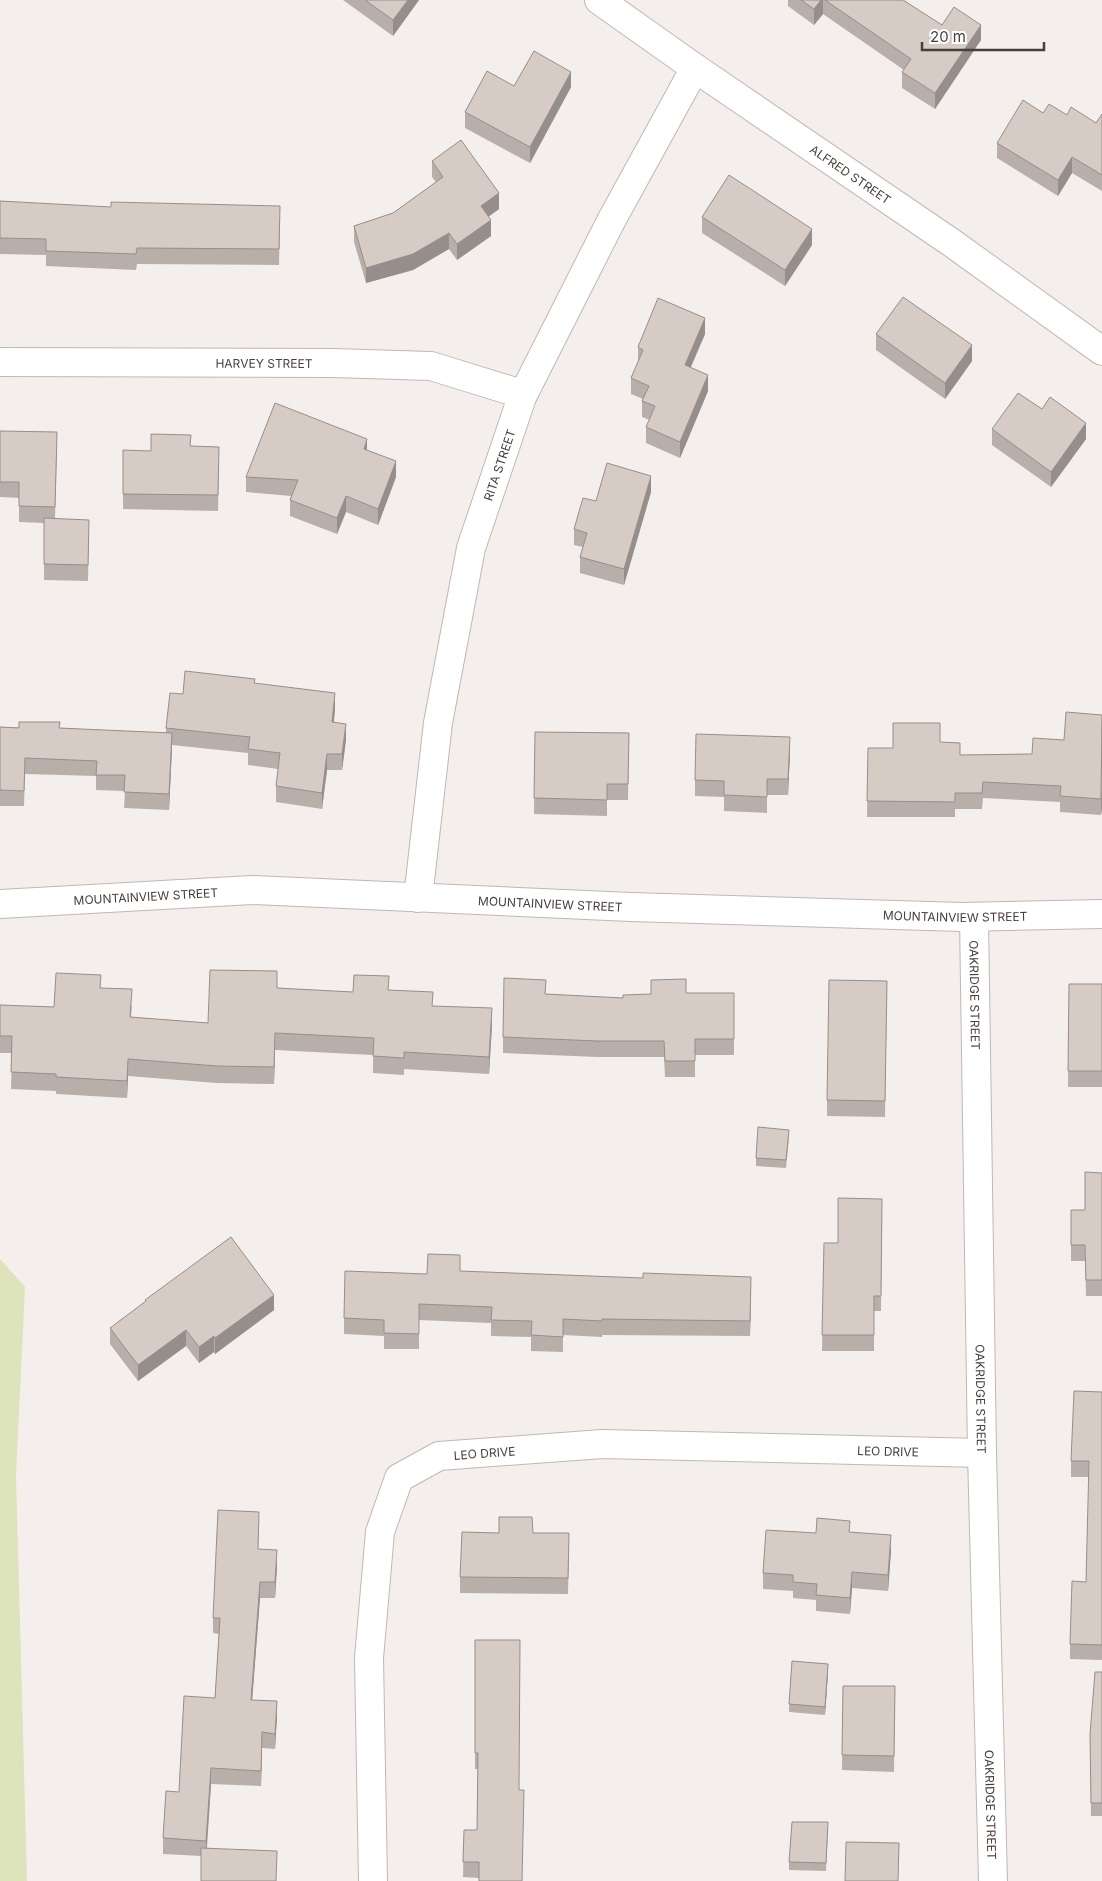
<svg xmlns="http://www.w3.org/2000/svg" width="1102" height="1881" font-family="Inter,sans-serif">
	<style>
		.green { fill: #dde3ba }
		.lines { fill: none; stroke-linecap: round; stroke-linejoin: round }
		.minor-casing { stroke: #c2b7b2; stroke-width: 30 }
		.minor { stroke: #fff; stroke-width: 28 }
		.wall { fill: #b9afaa }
		.shaded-wall { fill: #968e8b }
		.building { fill: #d7cbc6; stroke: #968e8b }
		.labels { text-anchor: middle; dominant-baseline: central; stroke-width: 4.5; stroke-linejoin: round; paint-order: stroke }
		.street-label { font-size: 12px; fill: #483e3a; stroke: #fff }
	</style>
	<rect width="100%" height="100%" fill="#f4efec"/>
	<polygon class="green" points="0,1259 25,1287 16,1475 27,1881 0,1881"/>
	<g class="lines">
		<g class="minor-casing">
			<g id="minor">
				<path id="s1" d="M599 0 695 68 952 243 1102 351"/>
				<path id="s2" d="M0 362 333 363 431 366 512 391 522 397"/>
				<path id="s3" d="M418 898 438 723 471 548 522 397 611 221 695 68"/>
				<path id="s4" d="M0 904 252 890 631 907 962 917 1102 914"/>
				<path id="s5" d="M974 917 982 1453 993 1881"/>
				<path id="s6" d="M373 1881 369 1658 380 1532 399 1478 439 1456 602 1444 982 1453"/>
			</g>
		</g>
		<use href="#minor" class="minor"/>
	</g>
	<g class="wall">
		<polygon points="343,0 419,0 393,36"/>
		<polygon points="788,0 903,0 942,25 981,40 935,109 902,88 902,72 904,70 823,14 814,25 788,6"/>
		<polygon points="514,86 571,87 530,163 465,128 465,112"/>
		<polygon points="1043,113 1067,115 1096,123 1102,114 1102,191 1072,173 1058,196 997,158 997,143"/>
		<polygon points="432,161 499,209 488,217 491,236 457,260 449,249 413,270 366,283 354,242 354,226 393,213 436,182 432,177"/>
		<polygon points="0,201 280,222 279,265 137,264 136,270 46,266 46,255 0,254"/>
		<polygon points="702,217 812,245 785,286 702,233"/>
		<polygon points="705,334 690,367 708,391 680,458 646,443 646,427 650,420 642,417 642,401 643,399 631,394 631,378 638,363 638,347"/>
		<polygon points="876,334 972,361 945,399 876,350"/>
		<polygon points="992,429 1086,439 1051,487 992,445"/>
		<polygon points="0,431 57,448 55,518 89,535 88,581 44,580 44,523 19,522 19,498 0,497"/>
		<polygon points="191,446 219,463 218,511 123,509 123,494 151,451"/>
		<polygon points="367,450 396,477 378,525 346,512 337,534 290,516 290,500 291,496 246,492 246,477"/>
		<polygon points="651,492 624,585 580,573 580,557 583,547 574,545 574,529 596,501"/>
		<polygon points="255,683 335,709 334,722 346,740 342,770 327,770 322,809 276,802 276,786 278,769 248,765 248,753 172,745 169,810 124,808 125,791 96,790 96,776 25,774 24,806 0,806 0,727 60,728 166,733 166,728 183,694"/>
		<polygon points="1102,715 1102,807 1101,815 1060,812 1060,802 983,798 982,809 955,809 955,817 867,817 868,748 893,748 940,742 960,755 1032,754 1064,740"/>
		<polygon points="535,732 629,733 628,800 607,800 607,816 534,814"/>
		<polygon points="790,752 788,795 767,795 767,813 724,811 724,797 695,796 695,780"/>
		<polygon points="887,981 885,1117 827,1116 827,1100"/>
		<polygon points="1069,984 1102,984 1102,1087 1068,1087"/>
		<polygon points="101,988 132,1006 131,1017 208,1023 277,988 353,992 389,990 433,1006 492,1025 489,1074 404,1069 404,1075 373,1073 373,1055 275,1050 274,1084 217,1083 128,1076 127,1098 56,1094 56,1091 11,1089 12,1053 0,1053 0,1005 54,1007"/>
		<polygon points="686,993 734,993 734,1055 695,1055 695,1077 665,1077 664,1057 597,1057 503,1053 503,1037 546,994 623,998"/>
		<polygon points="789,1138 786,1168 756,1166 756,1158"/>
		<polygon points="1102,1173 1102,1296 1086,1296 1085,1261 1071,1261 1071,1210 1085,1210"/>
		<polygon points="882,1199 881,1311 874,1311 874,1351 822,1351 824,1243 838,1243"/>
		<polygon points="460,1271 751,1293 750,1336 602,1335 602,1337 563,1335 563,1352 531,1351 531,1337 491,1336 491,1323 419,1320 419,1349 384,1349 384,1336 344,1334 344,1318 427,1274"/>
		<polygon points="145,1300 274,1310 215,1354 214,1352 199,1363 186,1346 138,1381 110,1344 110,1328 145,1302"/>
		<polygon points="1102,1392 1102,1660 1070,1659 1070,1644 1086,1582 1089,1477 1071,1477 1071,1461"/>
		<polygon points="259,1528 258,1549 277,1566 275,1598 260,1598 252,1700 277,1716 275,1749 262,1748 261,1786 211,1784 207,1848 277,1866 201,1856 163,1854 163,1838 179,1792 215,1698 219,1634 213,1633 213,1618"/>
		<polygon points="850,1532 891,1551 888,1591 852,1588 850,1614 816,1611 816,1600 793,1598 793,1591 763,1589 763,1573 816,1533"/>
		<polygon points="499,1533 569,1549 568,1594 460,1593 460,1577"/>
		<polygon points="475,1640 520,1640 479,1878 463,1877 464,1830 477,1830 478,1769 475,1769"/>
		<polygon points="1102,1672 1102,1816 1091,1816 1090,1734"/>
		<polygon points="828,1673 825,1715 789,1712 789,1704"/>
		<polygon points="843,1686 895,1686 894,1772 842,1770"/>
		<polygon points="828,1830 826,1871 789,1870 789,1862"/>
	</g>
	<g class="shaded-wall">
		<polygon points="408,0 419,0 393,36 393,20"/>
		<polygon points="821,0 823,0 823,14 814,25 814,9"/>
		<polygon points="981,25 981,40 935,109 935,93"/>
		<polygon points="571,72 571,87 530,163 530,147"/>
		<polygon points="1072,157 1072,173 1058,196 1058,180"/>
		<polygon points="499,193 499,209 481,222 481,206"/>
		<polygon points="491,220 491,236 457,260 457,244"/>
		<polygon points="812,229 812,245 785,286 785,270"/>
		<polygon points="449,233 449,249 413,270 366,283 366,268"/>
		<polygon points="705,318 705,334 685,381 685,365"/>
		<polygon points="972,345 972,361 945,399 945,383"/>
		<polygon points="708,375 708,391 680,458 680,442"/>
		<polygon points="1086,423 1086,439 1051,487 1051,472"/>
		<polygon points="367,439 367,455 364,449"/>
		<polygon points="396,461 396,477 378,525 378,509"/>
		<polygon points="651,476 651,492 624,585 624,569"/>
		<polygon points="346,496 346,512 337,534 337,518"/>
		<polygon points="335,693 335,709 332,738 332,722"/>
		<polygon points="346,724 346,740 342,770 342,754"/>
		<polygon points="172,733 172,749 169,810 169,794"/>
		<polygon points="790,737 790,752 788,795 788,779"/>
		<polygon points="327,754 327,770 322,809 322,793"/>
		<polygon points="1102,791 1102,807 1101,815 1101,799"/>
		<polygon points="492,1008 492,1025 489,1074 489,1057"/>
		<polygon points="275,1033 275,1050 274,1084 274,1067"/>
		<polygon points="128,1059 128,1076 127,1098 127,1081"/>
		<polygon points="751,1277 751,1293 750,1336 750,1321"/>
		<polygon points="274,1295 274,1310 215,1354 215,1338"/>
		<polygon points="186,1330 186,1346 138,1381 138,1365"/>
		<polygon points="214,1336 214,1352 199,1363 199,1347"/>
		<polygon points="891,1535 891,1551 888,1591 888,1575"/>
		<polygon points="277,1550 277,1566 275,1598 275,1582"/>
		<polygon points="852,1572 852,1588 850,1614 850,1598"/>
		<polygon points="260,1582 260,1598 251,1715 251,1700"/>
		<polygon points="828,1664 828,1673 825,1715 825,1707"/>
		<polygon points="277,1701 277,1716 275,1749 275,1734"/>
		<polygon points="262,1732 262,1748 261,1786 261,1771"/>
		<polygon points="211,1768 211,1784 206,1856 206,1841"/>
	</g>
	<g class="building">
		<polygon points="365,0 408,0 393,20"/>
		<polygon points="801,0 821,0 814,9"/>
		<polygon points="825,0 903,0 942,25 954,7 981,25 935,93 902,72 911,59"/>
		<polygon points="534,51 571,72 530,147 465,112 487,71 514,86"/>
		<polygon points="1023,100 1043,113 1049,104 1067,115 1071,107 1096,123 1102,114 1102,175 1072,157 1058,180 997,143"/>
		<polygon points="461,140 499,193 481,206 491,220 457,244 449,233 413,254 366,268 354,226 393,213 443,177 432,161"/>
		<polygon points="729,175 812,229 785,270 702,217"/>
		<polygon points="0,201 111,207 111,202 280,206 279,249 137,248 136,254 46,251 46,239 0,238"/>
		<polygon points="903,297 972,345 945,383 876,334"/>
		<polygon points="658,298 705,318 685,365 708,375 680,442 646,427 655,406 642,401 649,386 631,378 643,350 638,347"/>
		<polygon points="1018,393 1042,409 1050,397 1086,423 1051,472 992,429"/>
		<polygon points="275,403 367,439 364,449 396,461 378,509 346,496 337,518 290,500 298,480 246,477"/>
		<polygon points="0,431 57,432 55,507 19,506 19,482 0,482"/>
		<polygon points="151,434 191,435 190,446 219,447 218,495 123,494 123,450 151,451"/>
		<polygon points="607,463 651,476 624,569 580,557 587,533 574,529 583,498 596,501"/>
		<polygon points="44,518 89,520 88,565 44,564"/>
		<polygon points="185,671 255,679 254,683 335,693 332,722 346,724 342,754 327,754 322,793 276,786 280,753 248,749 250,737 166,728 170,693 183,694"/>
		<polygon points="1066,712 1102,715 1101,799 1060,796 1061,786 983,782 982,793 955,793 955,802 867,801 868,748 893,748 893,723 940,723 940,742 960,743 960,755 1032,754 1033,738 1064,740"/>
		<polygon points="19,722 60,722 59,728 172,733 169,794 124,792 125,775 96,775 97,761 25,758 24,791 0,790 0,727 19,728"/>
		<polygon points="535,732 629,733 628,784 607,784 607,800 534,798"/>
		<polygon points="696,734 790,737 788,779 767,779 767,797 724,795 724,781 695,780"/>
		<polygon points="210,970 277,971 277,988 353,992 354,975 389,976 388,990 433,992 432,1006 492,1008 489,1057 404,1052 404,1058 373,1056 374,1038 275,1033 274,1067 217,1066 128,1059 127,1081 56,1077 56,1074 11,1072 12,1036 0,1036 0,1005 54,1007 56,973 101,975 100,988 132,989 130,1017 208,1023"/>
		<polygon points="504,978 546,980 545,994 623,998 623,995 651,994 651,980 686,979 686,993 734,993 734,1039 695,1039 695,1061 665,1061 664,1041 597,1041 503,1037"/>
		<polygon points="829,980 887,981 885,1101 827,1100"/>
		<polygon points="1069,984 1102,984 1102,1071 1068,1071"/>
		<polygon points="758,1127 789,1130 786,1160 756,1158"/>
		<polygon points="1085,1172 1102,1173 1102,1280 1086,1280 1085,1245 1071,1245 1071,1210 1085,1210"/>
		<polygon points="838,1198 882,1199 881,1296 874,1296 874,1335 822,1335 824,1243 838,1243"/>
		<polygon points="231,1237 274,1295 215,1338 214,1336 199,1347 186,1330 138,1365 110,1328 146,1301 145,1300"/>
		<polygon points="428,1254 460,1255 460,1271 643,1278 643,1273 751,1277 750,1321 602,1319 602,1321 563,1319 563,1337 531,1335 532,1321 491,1320 492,1307 419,1304 419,1334 384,1333 384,1320 344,1318 345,1271 427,1274"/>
		<polygon points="1074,1391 1102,1392 1102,1645 1070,1644 1072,1581 1086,1582 1089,1461 1071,1461"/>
		<polygon points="218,1510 259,1512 258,1549 277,1550 275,1582 260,1582 251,1700 277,1701 275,1734 262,1732 261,1771 211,1768 206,1841 163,1838 166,1791 179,1792 184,1696 215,1698 220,1618 213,1618"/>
		<polygon points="499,1517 532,1517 533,1533 569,1533 568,1578 460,1577 462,1532 499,1533"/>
		<polygon points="817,1518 850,1521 849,1532 891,1535 888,1575 852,1572 850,1598 816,1595 817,1584 793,1582 793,1575 763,1573 766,1530 816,1533"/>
		<polygon points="475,1640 520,1640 519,1790 524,1790 522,1881 479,1881 479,1862 463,1862 464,1830 477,1830 478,1753 475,1753"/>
		<polygon points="792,1661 828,1664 825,1707 789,1704"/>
		<polygon points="1095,1672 1102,1672 1102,1803 1091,1803 1090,1734"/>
		<polygon points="843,1686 895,1686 894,1756 842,1755"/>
		<polygon points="792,1822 828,1822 826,1863 789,1862"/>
		<polygon points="846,1842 899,1843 898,1881 845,1881"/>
		<polygon points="201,1848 277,1851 276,1881 201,1881"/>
	</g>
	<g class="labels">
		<g class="street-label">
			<text stroke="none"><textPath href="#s1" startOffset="306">ALFRED STREET</textPath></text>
			<text stroke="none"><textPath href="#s2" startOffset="264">HARVEY STREET</textPath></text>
			<text stroke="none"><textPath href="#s3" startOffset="442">RITA STREET</textPath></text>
			<text stroke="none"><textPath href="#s4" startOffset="146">MOUNTAINVIEW STREET</textPath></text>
			<text stroke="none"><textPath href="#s4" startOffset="551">MOUNTAINVIEW STREET</textPath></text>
			<text stroke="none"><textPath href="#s4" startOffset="956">MOUNTAINVIEW STREET</textPath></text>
			<text stroke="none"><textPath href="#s5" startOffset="78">OAKRIDGE STREET</textPath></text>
			<text stroke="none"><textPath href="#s5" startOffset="482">OAKRIDGE STREET</textPath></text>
			<text stroke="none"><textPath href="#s6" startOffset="902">LEO DRIVE</textPath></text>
			<text stroke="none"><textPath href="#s6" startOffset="498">LEO DRIVE</textPath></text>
			<text stroke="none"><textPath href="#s5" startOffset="888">OAKRIDGE STREET</textPath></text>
		</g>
	</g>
	<path d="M922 42v8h122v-8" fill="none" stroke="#483e3a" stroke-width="2.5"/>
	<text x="930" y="42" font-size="15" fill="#483e3a" stroke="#ffffff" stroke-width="4" paint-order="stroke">20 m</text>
</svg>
